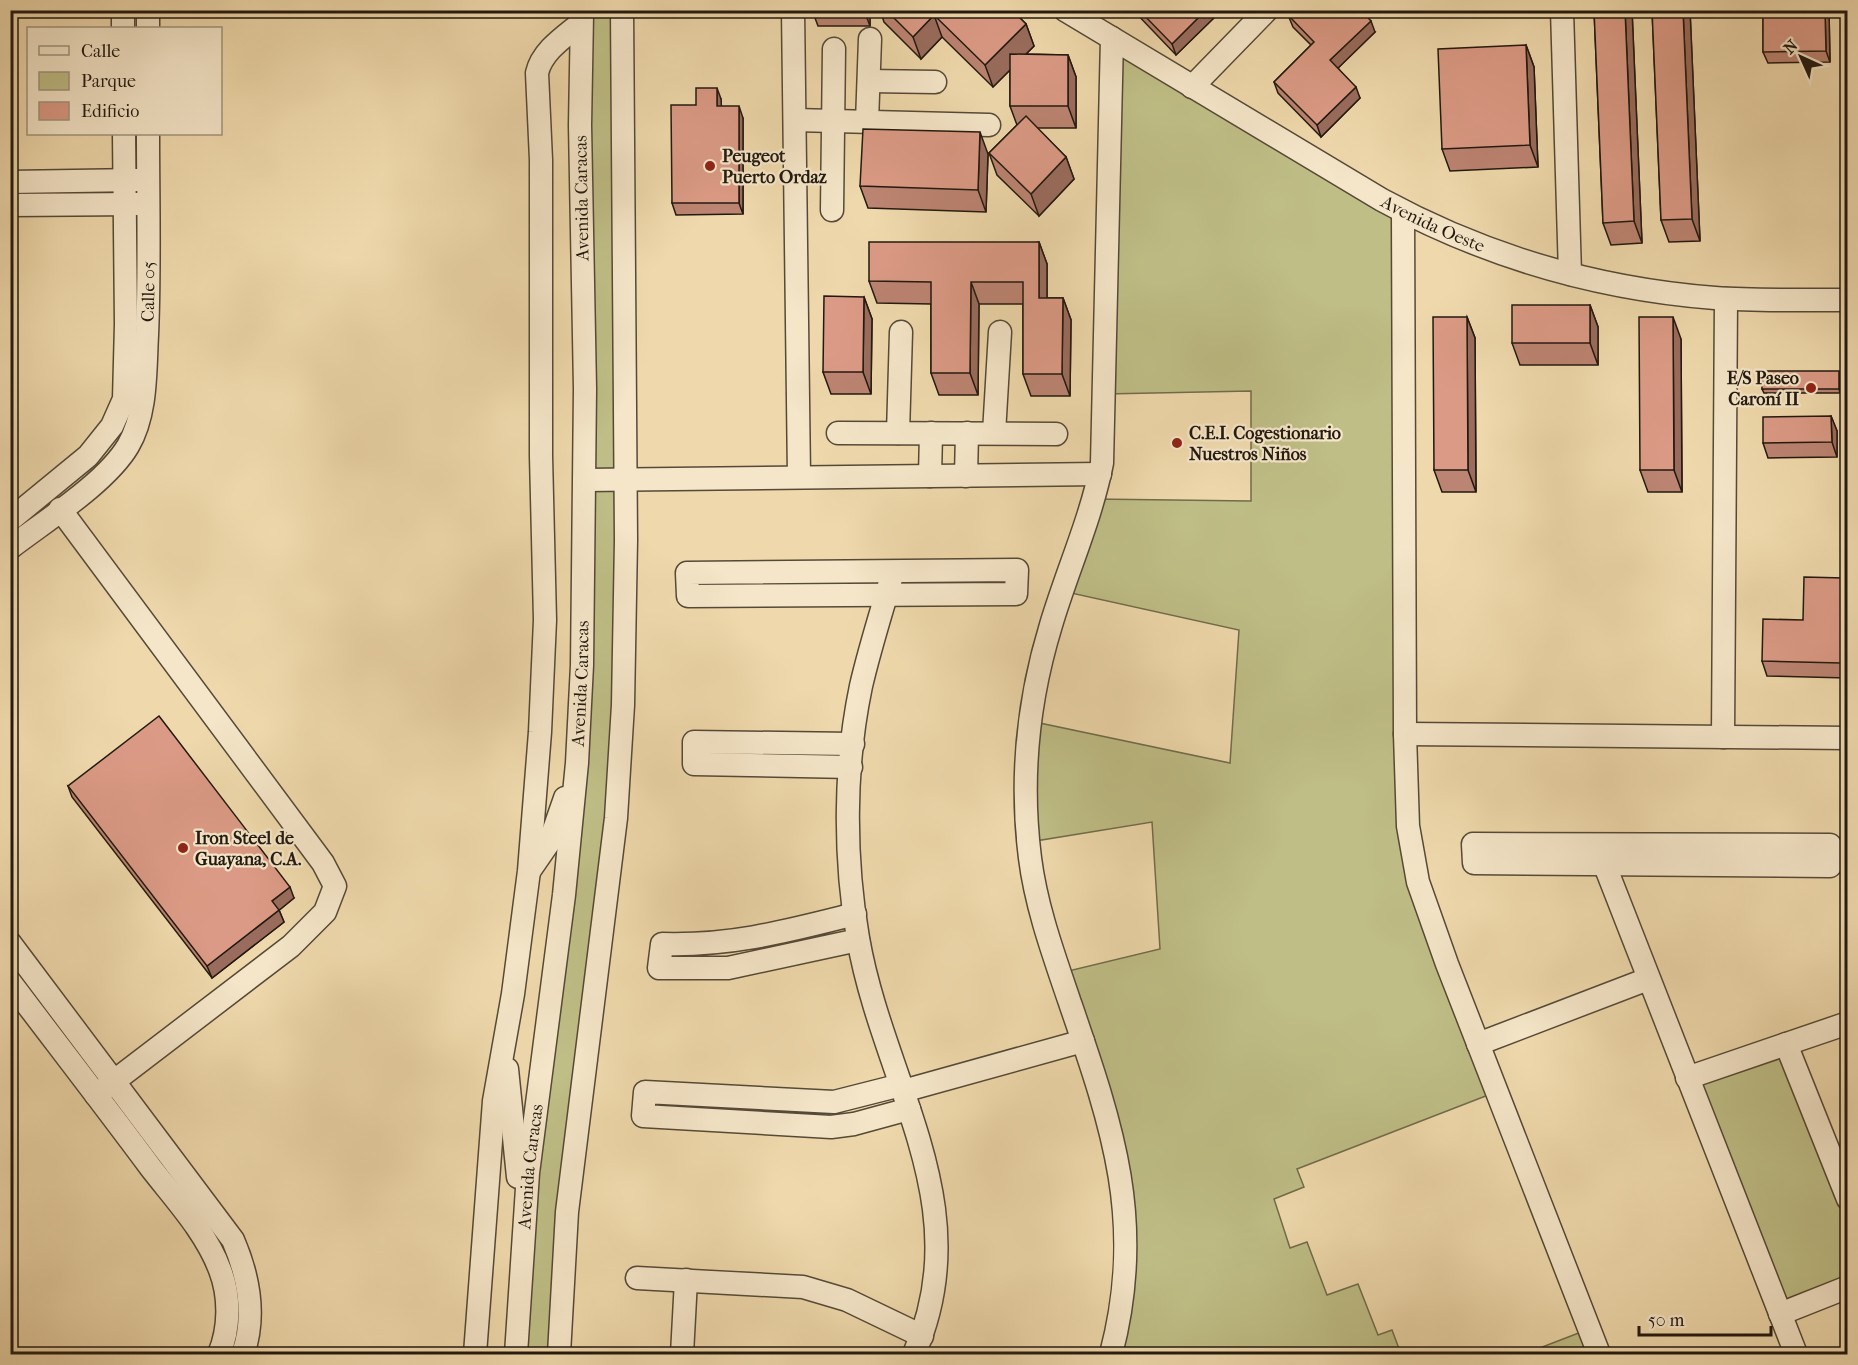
<svg xmlns="http://www.w3.org/2000/svg" width="1858" height="1365" font-family="'IM FELL French Canon',serif">
	<style>
		.green { fill: #bfbe86; stroke: #706c4b; stroke-width: 1.5 }
		.lines { fill: none; stroke-linecap: round; stroke-linejoin: round }
		.minor-casing { stroke: #554937; stroke-width: 25 }
		.minor { stroke: #f5e6c9; stroke-width: 22 }
		.wall { fill: #bc8472; stroke: #221910; stroke-width: 1.5 }
		.shaded-wall { fill: #996c5d; stroke: #221910; stroke-width: 1.5 }
		.building { fill: #db9a85; stroke: #221910; stroke-width: 1.5 }
		.poi-dot { fill: #8f2418; stroke: #f5e6c9; stroke-width: 2 }
		.labels { text-anchor: middle; dominant-baseline: central; stroke-width: 4.5; stroke-linejoin: round; paint-order: stroke }
		.poi-label { font-size: 18px; font-weight: bold; fill: #221910; stroke: #f5e6c9; text-anchor: start }
		.street-label { font-size: 18px; fill: #221910; stroke: #f5e6c9 }
	</style>
	<rect width="100%" height="100%" fill="#efd9ac"/>
	<filter id="stains"><feTurbulence type="fractalNoise" baseFrequency=".00333" numOctaves="4"/><feColorMatrix values="0 0 0 0 .2 0 0 0 0 .09 0 0 0 0 .02 0 0 0 .5 -.17"/></filter>
	<radialGradient id="worn" r=".72"><stop offset=".6" stop-color="#630" stop-opacity="0"/><stop offset="1" stop-color="#630" stop-opacity=".3"/></radialGradient>
	<g class="green">
		<polygon points="581,11 622,11 623,705 559,1354 516,1354 572,811"/>
		<polygon points="1112,38 1403,212 1408,826 1496,1092 1297,1169 1304,1187 1274,1199 1290,1248 1307,1242 1327,1295 1358,1284 1378,1335 1392,1330 1401,1354 1111,1354 1127,1225 1060,973 1160,949 1152,822 1029,842 1030,721 1230,763 1239,630 1062,591 1094,499 1251,501 1251,391 1105,394"/>
		<polygon points="1786,1044 1847,1199 1847,1287 1780,1314 1687,1078"/>
		<polygon points="1589,1329 1599,1354 1524,1354"/>
	</g>
	<g class="lines">
		<g class="minor-casing">
			<g id="minor">
				<polyline points="123,10 123,28"/>
				<polyline points="148,10 148,28"/>
				<polyline points="793,10 799,477"/>
				<path id="s1" d="M1065 10 1382 200C1485 256 1598 289 1715 298 1759 301 1803 300 1848 300"/>
				<polyline points="1562,10 1570,274"/>
				<polyline points="869,81 935,82"/>
				<polyline points="1192,87 1267,10"/>
				<polyline points="795,120 989,125"/>
				<polyline points="867,122 870,39"/>
				<polyline points="10,182 138,180"/>
				<polyline points="10,205 138,204"/>
				<polyline points="832,210 834,49"/>
				<polyline points="1403,212 1405,734 1408,826 1418,882 1447,964 1599,1354"/>
				<polyline points="838,433 1056,434"/>
				<polyline points="898,433 901,332"/>
				<polyline points="994,433 1000,332"/>
				<polyline points="930,476 931,433"/>
				<polyline points="966,476 967,433"/>
				<polyline points="585,480 1100,474"/>
				<polyline points="60,509 323,863 335,886 325,912 291,946 96,1095"/>
				<polyline points="10,520 88,456 112,426 124,399 126,324 124,134"/>
				<path id="s2" d="M10 548C45 521 106 483 128 446 147 414 145 371 147 335 150 268 148 201 148 134"/>
				<polygon points="1017,570 1016,594 688,596 687,573"/>
				<path d="M893 572C882 610 870 647 861 686 844 767 844 857 858 938 883 1083 980 1205 914 1354"/>
				<polyline points="1405,734 1848,738"/>
				<polyline points="1723,737 1726,299"/>
				<polyline points="851,767 694,764 694,742 853,744"/>
				<polygon points="1473,844 1830,845 1830,866 1474,863"/>
				<polyline points="1600,853 1796,1354"/>
				<polyline points="530,870 550,841 565,798"/>
				<path d="M855 914C787 931 733 946 662 944L659 968H728L858 940"/>
				<path d="M10 943 233 1240C249 1277 256 1316 243 1354"/>
				<path d="M10 982C57 1044 105 1106 151 1168 175 1199 206 1232 220 1270 230 1296 230 1328 219 1354"/>
				<polyline points="1478,1044 1648,979"/>
				<polyline points="1786,1044 1848,1199"/>
				<polyline points="507,1069 518,1177"/>
				<polyline points="1687,1078 1848,1023"/>
				<polyline points="901,1085 834,1102 645,1092 643,1116 831,1127 854,1124 909,1109"/>
				<polyline points="903,1091 1083,1041"/>
				<polyline points="637,1278 803,1287 847,1300 922,1336"/>
				<polyline points="1780,1314 1848,1287"/>
				<path d="M475 1354 494 1101 513 994 529 871 540 732 545 620 541 456V160L537 73C542 51 564 37 581 23"/>
				<path id="s3" d="M516 1354 528 1173 564 895 577 763 582 665 585 389 580 125 582 15"/>
				<polyline points="559,1354 567,1212 616,818 623,705 626,540 622,10"/>
				<polyline points="682,1354 686,1280"/>
				<path d="M1111 1354C1146 1221 1112 1125 1069 1000 1053 953 1036 906 1030 858 1020 779 1028 700 1051 625 1067 571 1091 519 1102 463L1112 38"/>
			</g>
		</g>
		<use href="#minor" class="minor"/>
	</g>
	<g class="wall">
		<polygon points="812,10 870,10 870,26 818,26"/>
		<polygon points="880,10 1012,10 1026,24 1034,46 1026,54 1068,55 1076,77 1076,128 1037,128 1066,157 1074,179 1039,216 997,175 989,153 1017,125 1010,106 1010,70 993,87 942,37 921,59 884,22"/>
		<polygon points="1133,10 1222,10 1176,55"/>
		<polygon points="1594,10 1632,10 1642,243 1611,245 1603,223"/>
		<polygon points="1652,10 1690,10 1700,241 1669,242 1661,220"/>
		<polygon points="1763,10 1829,10 1830,62 1768,63 1763,52"/>
		<polygon points="1288,15 1375,32 1338,68 1360,98 1321,137 1278,93 1274,82 1311,45 1293,27"/>
		<polygon points="1526,45 1534,67 1538,167 1450,171 1442,149"/>
		<polygon points="721,99 721,106 743,118 743,214 676,215 672,203 696,105"/>
		<polygon points="988,154 986,212 868,208 860,186"/>
		<polygon points="1039,242 1047,264 1047,298 1063,298 1071,320 1070,396 1031,396 1023,374 1023,304 979,304 978,395 939,395 931,373 931,304 877,303 869,281"/>
		<polygon points="864,297 872,319 871,394 831,394 823,372"/>
		<polygon points="1590,305 1598,327 1598,365 1520,365 1512,343"/>
		<polygon points="1467,317 1475,338 1476,492 1442,492 1434,470"/>
		<polygon points="1681,339 1682,492 1648,492 1640,470"/>
		<polygon points="1840,375 1840,393 1764,393 1762,389"/>
		<polygon points="1831,416 1837,431 1837,457 1768,458 1763,443"/>
		<polygon points="1844,578 1848,589 1847,678 1767,676 1762,661"/>
		<polygon points="68,786 294,898 279,910 284,922 212,978 72,797"/>
	</g>
	<g class="shaded-wall">
		<polygon points="864,10 870,10 870,26"/>
		<polygon points="1206,10 1222,10 1176,55 1172,44"/>
		<polygon points="1625,10 1632,10 1642,243 1634,221"/>
		<polygon points="1683,10 1690,10 1700,241 1692,219"/>
		<polygon points="1825,10 1829,10 1830,62 1826,51"/>
		<polygon points="934,15 942,37 921,59 913,37"/>
		<polygon points="1371,21 1375,32 1334,72 1330,60"/>
		<polygon points="1026,24 1034,46 993,87 985,65"/>
		<polygon points="1526,45 1534,67 1538,167 1530,145"/>
		<polygon points="1068,55 1076,77 1076,128 1068,106"/>
		<polygon points="1356,87 1360,98 1321,137 1317,125"/>
		<polygon points="717,88 721,99 722,118 717,106"/>
		<polygon points="739,106 743,118 743,214 739,203"/>
		<polygon points="980,132 988,154 986,212 978,190"/>
		<polygon points="1066,157 1074,179 1039,216 1031,194"/>
		<polygon points="1039,242 1047,264 1047,320 1039,298"/>
		<polygon points="971,282 979,304 978,395 970,373"/>
		<polygon points="864,297 872,319 871,394 863,372"/>
		<polygon points="1063,298 1071,320 1070,396 1062,374"/>
		<polygon points="1590,305 1598,327 1598,365 1590,343"/>
		<polygon points="1467,317 1475,338 1476,492 1468,470"/>
		<polygon points="1673,317 1681,339 1682,492 1674,470"/>
		<polygon points="1839,371 1840,375 1840,393 1839,389"/>
		<polygon points="1831,416 1837,431 1837,457 1832,442"/>
		<polygon points="1844,578 1848,589 1847,678 1841,663"/>
		<polygon points="290,887 294,898 277,912 272,901"/>
		<polygon points="279,910 284,922 212,978 207,966"/>
	</g>
	<g class="building">
		<polygon points="886,10 1012,10 1026,24 985,65 934,15 913,37"/>
		<polygon points="1139,10 1206,10 1172,44"/>
		<polygon points="1293,10 1361,10 1371,21 1330,60 1356,87 1317,125 1274,82 1314,42 1288,15"/>
		<polygon points="1594,10 1625,10 1634,221 1603,223"/>
		<polygon points="1652,10 1683,10 1692,219 1661,220"/>
		<polygon points="1763,10 1825,10 1826,51 1763,52"/>
		<polygon points="1526,45 1530,145 1442,149 1438,49"/>
		<polygon points="1010,54 1068,55 1068,106 1010,106"/>
		<polygon points="696,88 717,88 717,106 739,106 739,203 672,203 671,105 696,105"/>
		<polygon points="1026,116 1066,157 1031,194 989,153"/>
		<polygon points="863,129 980,132 978,190 860,186"/>
		<polygon points="869,242 1039,242 1039,298 1063,298 1062,374 1023,374 1023,282 971,282 970,373 931,373 931,282 869,281"/>
		<polygon points="824,296 864,297 863,372 823,372"/>
		<rect x="1512" y="305" width="78" height="38"/>
		<polygon points="1433,317 1467,317 1468,470 1434,470"/>
		<polygon points="1639,317 1673,317 1674,470 1640,470"/>
		<rect x="1762" y="371" width="77" height="18"/>
		<polygon points="1831,416 1832,442 1763,443 1763,417"/>
		<polygon points="1804,577 1844,578 1841,663 1762,661 1763,619 1803,620"/>
		<polygon points="159,716 290,887 272,901 279,910 207,966 68,786"/>
	</g>
	<g class="poi-dot">
		<circle cx="710" cy="166" r="6"/>
		<circle cx="1811" cy="388" r="6"/>
		<circle cx="1177" cy="443" r="6"/>
		<circle cx="183" cy="848" r="6"/>
	</g>
	<g class="labels">
		<g class="poi-label">
			<text x="722" y="156">Peugeot<tspan x="722" dy="21">Puerto Ordaz</tspan></text>
			<text x="1799" y="378" text-anchor="end">E/S Paseo<tspan x="1799" dy="21">Caroní II</tspan></text>
			<text x="1189" y="433">C.E.I. Cogestionario<tspan x="1189" dy="21">Nuestros Niños</tspan></text>
			<text x="195" y="838">Iron Steel de<tspan x="195" dy="21">Guayana, C.A.</tspan></text>
		</g>
		<g class="street-label">
			<text transform="translate(582 198) rotate(-91)">Avenida Caracas</text>
			<text stroke="none"><textPath href="#s1" startOffset="426">Avenida Oeste</textPath></text>
			<text stroke="none"><textPath href="#s2" startOffset="314">Calle 05</textPath></text>
			<text stroke="none"><textPath href="#s3" startOffset="674">Avenida Caracas</textPath></text>
			<text stroke="none"><textPath href="#s3" startOffset="188">Avenida Caracas</textPath></text>
		</g>
	</g>
	<rect width="1858" height="1365" fill="none" stroke="#efd9ac" stroke-width="36"/>
	<rect x="12" y="12" width="1834" height="1341" fill="none" stroke="#221910" stroke-width="3"/>
	<rect x="18" y="18" width="1822" height="1329" fill="none" stroke="#221910" stroke-width="1.5"/>
	<rect x="27" y="27" width="195" height="108" fill="#f5e6c9" stroke="#a1947f" stroke-width="1.5"/>
	<rect x="39" y="46" width="30" height="9" fill="#f5e6c9" stroke="#a1947f" stroke-width="1.5"/>
	<text x="81" y="57" font-size="18" fill="#221910">Calle</text>
	<rect x="39" y="72" width="30" height="18" fill="#bfbe86" stroke="#a1947f" stroke-width="1.5"/>
	<text x="81" y="87" font-size="18" fill="#221910">Parque</text>
	<rect x="39" y="102" width="30" height="18" fill="#db9a85" stroke="#a1947f" stroke-width="1.5"/>
	<text x="81" y="117" font-size="18" fill="#221910">Edificio</text>
	<g transform="translate(1801 57) rotate(315)" stroke="#f5e6c9" stroke-width="4.5" paint-order="stroke">
	<path d="M0-4.5L10 22L0 15L-10 22Z" fill="#221910"/>
	<text y="-9" font-size="16" font-weight="bold" text-anchor="middle" fill="#221910">N</text>
	</g>
	<path d="M1639 1326v9h132v-9" fill="none" stroke="#221910" stroke-width="3"/>
	<text x="1648" y="1326" font-size="18" fill="#221910" stroke="#f5e6c9" stroke-width="4.5" paint-order="stroke">50 m</text>
	<rect width="100%" height="100%" filter="url(#stains)"/>
	<rect width="100%" height="100%" fill="url(#worn)"/>
</svg>
